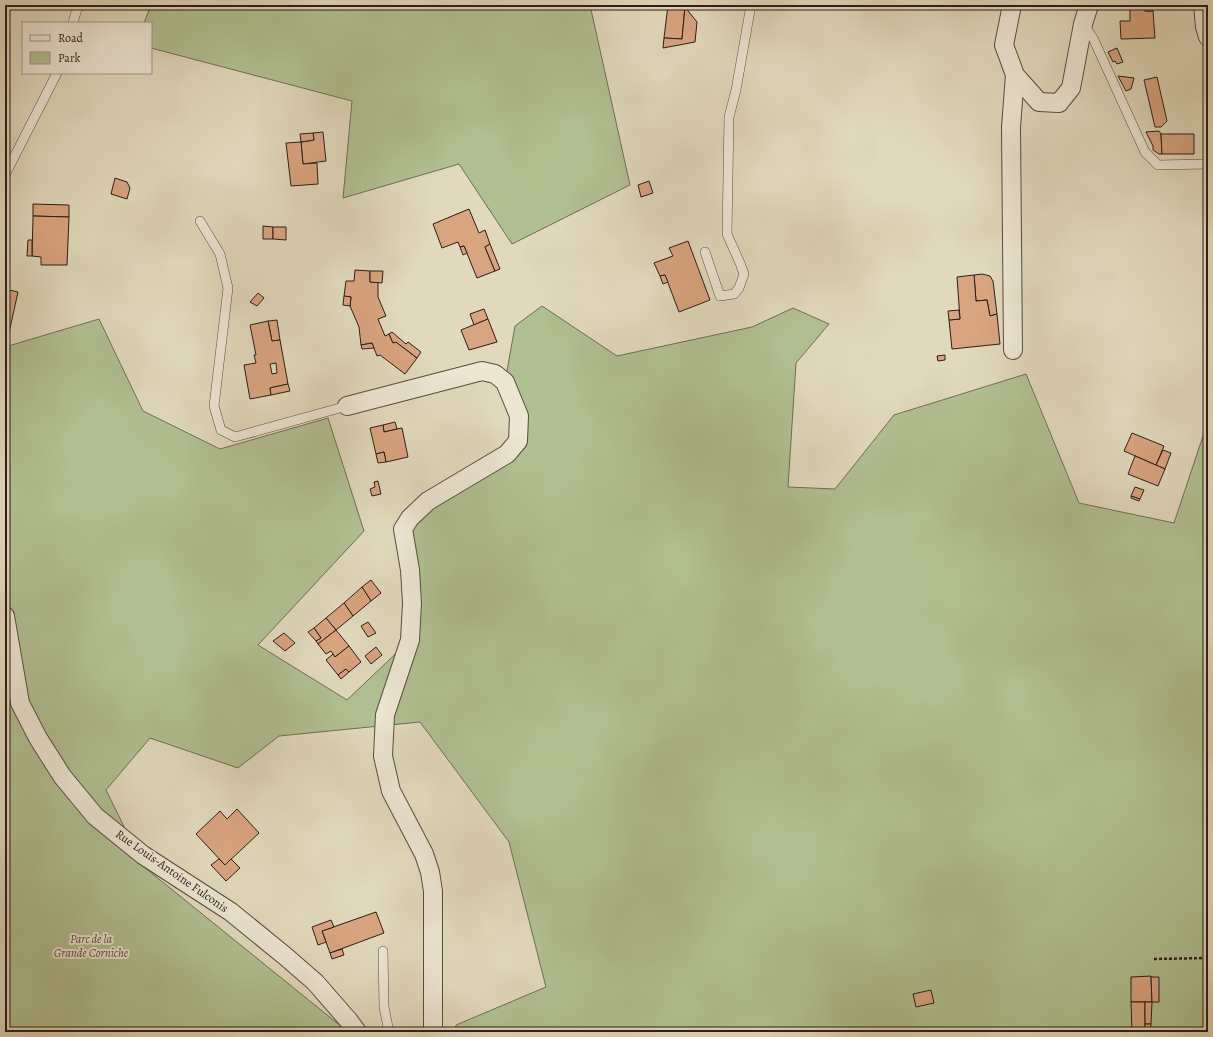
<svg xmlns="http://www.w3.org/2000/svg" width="1213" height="1037" font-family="Alegreya,serif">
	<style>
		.green { fill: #b1c092; stroke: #6e6e55 }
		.building { fill: #d9a480; stroke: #2c1d18; fill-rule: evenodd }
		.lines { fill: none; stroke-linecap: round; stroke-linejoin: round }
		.lane-casing { stroke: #594c41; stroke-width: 10 }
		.street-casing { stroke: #594c41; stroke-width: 20 }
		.path { stroke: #2c1d18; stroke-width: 2.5; stroke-dasharray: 3 2; stroke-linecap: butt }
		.lane { stroke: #ece6d3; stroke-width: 9 }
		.street { stroke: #ece6d3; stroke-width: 18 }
		.labels { text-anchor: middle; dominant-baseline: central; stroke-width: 4; stroke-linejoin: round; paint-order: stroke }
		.street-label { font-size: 12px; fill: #2c1d18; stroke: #ece6d3 }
		.park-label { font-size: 12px; font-style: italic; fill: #544e3d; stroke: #ece6d3 }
	</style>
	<rect width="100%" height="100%" fill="#e1d9bc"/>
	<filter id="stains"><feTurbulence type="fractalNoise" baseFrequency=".005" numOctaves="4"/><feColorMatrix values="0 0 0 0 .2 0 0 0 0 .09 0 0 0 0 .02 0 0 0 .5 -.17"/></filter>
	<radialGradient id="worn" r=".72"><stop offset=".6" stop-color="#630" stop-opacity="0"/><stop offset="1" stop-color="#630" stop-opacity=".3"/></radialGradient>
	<g class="green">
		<polygon points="151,5 590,5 630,185 512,244 459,164 343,198 352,101 151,48 151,23 144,23"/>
		<polygon points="542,306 617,356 752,327 793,308 829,324 796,363 788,487 835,489 894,415 1026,374 1079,503 1174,523 1208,421 1208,1032 455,1032 456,1025 546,987 509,842 420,722 279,736 238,768 150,738 106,790 144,867 342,1027 345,1032 5,1032 5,347 99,319 143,411 220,449 328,418 364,531 258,645 347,700 410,640 403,529 517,441 505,382 515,326"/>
	</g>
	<g class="building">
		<polygon points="668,5 685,7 682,39 664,38"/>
		<polygon points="668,5 686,5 685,7"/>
		<polygon points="1130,5 1145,5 1145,11 1153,11 1155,38 1121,39 1120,21 1130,21"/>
		<rect x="1145" y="5" width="8" height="6"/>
		<polygon points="685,7 697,22 695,42 663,48 664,38 682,39"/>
		<polygon points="1117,48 1123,62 1117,64 1115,61 1113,62 1108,52"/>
		<polygon points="1118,76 1134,78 1131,89 1126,91"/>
		<polygon points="1157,77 1167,121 1161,127 1155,127 1144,80"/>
		<polygon points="1159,131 1161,134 1162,154 1159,154 1153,150 1153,146 1146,132"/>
		<polygon points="323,132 326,161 303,164 301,142 314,140 313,133"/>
		<polygon points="313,133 314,140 301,142 300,134"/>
		<polygon points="1161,134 1194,134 1194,154 1162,154"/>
		<polygon points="301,142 303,164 317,163 318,184 291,186 286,143"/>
		<polygon points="115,178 127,182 130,188 127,199 111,194"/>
		<polygon points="649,181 653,193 641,197 638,185"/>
		<polygon points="33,204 69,205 69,217 33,216"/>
		<polygon points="469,209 479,233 485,230 490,244 485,247 495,271 477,278 464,246 460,247 458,242 442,248 433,224"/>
		<polygon points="33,216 69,217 67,265 41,265 41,257 32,256"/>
		<polygon points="263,226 273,227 273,239 263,239"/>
		<polygon points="273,227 286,227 286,240 273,239"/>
		<polygon points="28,240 32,240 32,256 27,256"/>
		<polygon points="688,241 710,300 679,312 665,275 660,276 654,263 673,256 669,248"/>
		<polygon points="490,244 500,269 495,271 485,247"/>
		<polygon points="464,246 467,253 463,255 460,247"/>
		<polygon points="355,270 370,271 370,282 378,282 378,297 386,316 378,319 385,336 389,334 393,343 396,342 417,358 405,374 380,355 377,356 372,343 361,345 359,327 350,306 351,297 344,296 346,281 354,281"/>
		<polygon points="370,271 383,271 382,283 370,282"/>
		<polygon points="982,274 990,276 993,281 997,314 990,316 987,300 976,301 974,275"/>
		<polygon points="665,275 668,282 663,284 660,276"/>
		<polygon points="974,275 976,301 987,300 990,316 997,314 1000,344 952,349 949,320 960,319 957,277"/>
		<polygon points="5,289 18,292 7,342 5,341"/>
		<polygon points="258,293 264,298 257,306 250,302"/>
		<polygon points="344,296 351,297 350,306 343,305"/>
		<polygon points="484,309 488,319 474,325 470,314"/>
		<polygon points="959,310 960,319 949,320 948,311"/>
		<polygon points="488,319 497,342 469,350 461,330"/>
		<polygon points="277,320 280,340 272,341 268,321"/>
		<path d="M268 321 272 341 280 340 288 384 270 388 271 395 250 399 244 365 256 363 254 355H256L250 325ZM276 363 277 373 272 374 270 364Z"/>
		<polygon points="392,332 406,344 408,342 421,352 417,358 396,342 393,343 389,334"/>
		<polygon points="372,343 374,348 362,349 361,345"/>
		<polygon points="945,355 945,360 938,361 937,356"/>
		<polygon points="288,384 290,391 271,395 270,388"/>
		<polygon points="395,422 397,429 384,432 383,425"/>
		<polygon points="383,425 384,432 402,428 408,457 386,462 384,452 376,454 370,428"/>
		<polygon points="1132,433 1164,446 1156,465 1124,451"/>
		<polygon points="1163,450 1171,453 1165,469 1156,465"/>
		<polygon points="384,452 386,462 378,463 376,454"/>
		<polygon points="1135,456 1165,469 1158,486 1128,474"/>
		<polygon points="378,481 381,494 372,496 370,489 375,487 374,482"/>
		<polygon points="1135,487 1144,490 1140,499 1131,496"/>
		<polygon points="1131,496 1140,499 1139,501 1131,498"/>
		<polygon points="371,580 381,593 371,601 362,587"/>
		<polygon points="362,587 371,601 353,616 344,603"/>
		<polygon points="344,603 353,616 336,630 326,618"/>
		<polygon points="326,618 336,630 318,644 316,641 321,638 314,628"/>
		<polygon points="368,622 376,633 368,637 361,626"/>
		<polygon points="314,628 321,638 316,641 308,632"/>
		<polygon points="336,630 349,646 335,657 331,651 326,654 318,644"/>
		<polygon points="284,633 295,643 285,651 273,641"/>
		<polygon points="349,646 361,662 349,672 346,669 338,675 326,660 333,654 335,657"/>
		<polygon points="376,647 382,655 371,664 365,656"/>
		<polygon points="346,669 349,672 341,679 338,675"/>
		<polygon points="237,809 259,833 225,865 196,834 220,811 227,819"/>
		<polygon points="219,859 225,865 231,859 240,868 226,881 211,865"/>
		<polygon points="376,912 384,933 330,953 322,931"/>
		<polygon points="331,920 334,927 322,931 326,942 318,945 312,927"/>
		<polygon points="342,949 344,955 332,959 330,953"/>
		<polygon points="1151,976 1152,1002 1131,1002 1131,977"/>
		<polygon points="1151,977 1159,977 1159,1002 1152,1002"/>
		<polygon points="931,990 934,1003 916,1007 913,994"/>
		<polygon points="1131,1002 1145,1002 1145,1032 1132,1032"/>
		<polygon points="1145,1002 1152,1002 1151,1024 1145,1024"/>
		<polygon points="1145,1024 1151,1024 1150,1032 1145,1032"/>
	</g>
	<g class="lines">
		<g class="lane-casing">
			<g id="lane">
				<polyline points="73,23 78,5"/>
				<polyline points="1084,25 1093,38 1145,152 1158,165 1208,164"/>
				<polyline points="5,175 57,73"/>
				<polyline points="200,221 220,254 228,288 214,406 221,430 235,437 347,406"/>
				<polyline points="705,252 720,296 734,294 739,288 744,274 740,263 727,234 729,117 736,90 751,5"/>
				<polyline points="383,951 384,1007 389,1032"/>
			</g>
		</g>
		<g class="street-casing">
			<g id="street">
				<polyline points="1012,5 1004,45 1015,75 1039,102 1059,103 1071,88 1083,24 1089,5"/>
				<polyline points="1203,5 1205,27 1208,37"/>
				<polyline points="1013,350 1011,127 1015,75"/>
				<polyline points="347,406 482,371 495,374 505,382 519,416 518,441 507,454 428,501 410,518 403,529 410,570 412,603 410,640 385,715 383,756 391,791 424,854 430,872 433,891 433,1032"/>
				<polyline points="5,616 20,703 38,738 62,776 95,816 143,855 231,912 285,956 315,982 349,1021 357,1032"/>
			</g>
		</g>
		<polyline class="path" points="1154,959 1208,958"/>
		<use href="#lane" class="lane"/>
		<use href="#street" class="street"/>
	</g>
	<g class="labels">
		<g class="street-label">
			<text transform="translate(172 871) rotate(35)">Rue Louis-Antoine Fulconis</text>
		</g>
		<g class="park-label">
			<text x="91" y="939">Parc de la<tspan x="91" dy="14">Grande Corniche</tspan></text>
		</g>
	</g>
	<rect width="1213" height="1037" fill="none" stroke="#e1d9bc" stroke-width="20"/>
	<rect x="6" y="6" width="1201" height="1025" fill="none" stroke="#2c1d18" stroke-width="2"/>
	<rect x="10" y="10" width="1193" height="1017" fill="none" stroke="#2c1d18"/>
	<rect x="22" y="22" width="130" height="52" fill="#ece6d3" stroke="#9f9688"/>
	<rect x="30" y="35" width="20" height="6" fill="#ece6d3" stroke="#9f9688"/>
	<text x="58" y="42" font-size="12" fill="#2c1d18">Road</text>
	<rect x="30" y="52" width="20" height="12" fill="#b1c092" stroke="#9f9688"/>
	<text x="58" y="62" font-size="12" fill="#2c1d18">Park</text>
	<rect width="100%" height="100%" filter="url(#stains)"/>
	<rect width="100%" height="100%" fill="url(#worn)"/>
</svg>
